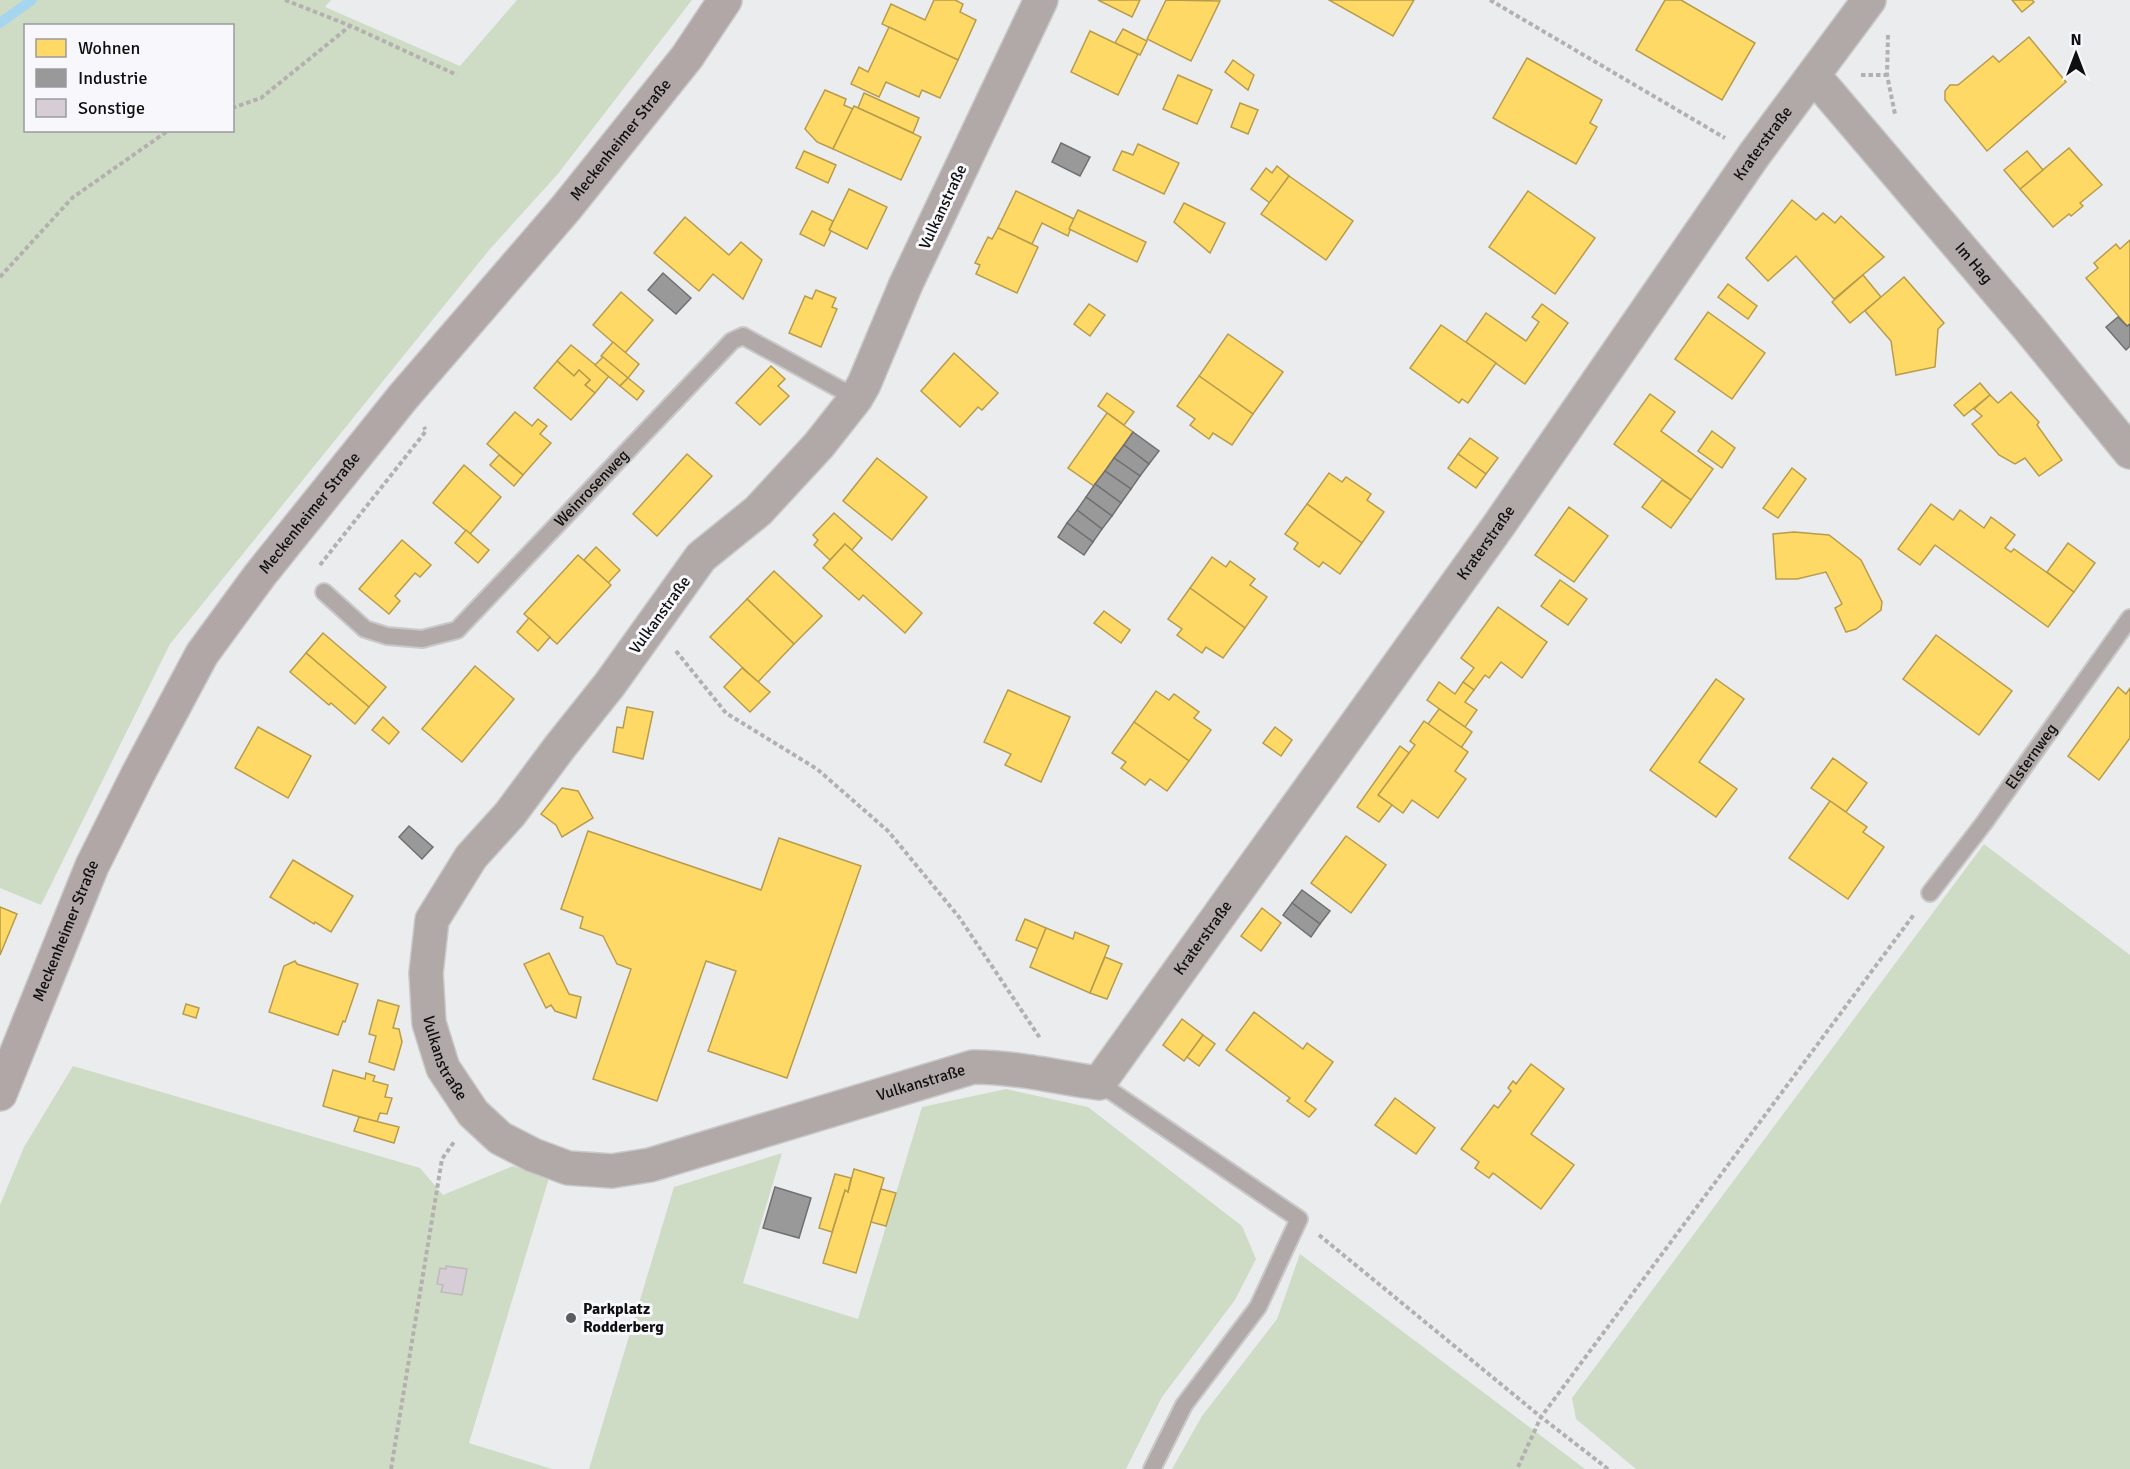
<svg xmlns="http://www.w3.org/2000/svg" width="2130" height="1469" font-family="Signika,sans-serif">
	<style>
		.green { fill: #cfdcc5; fill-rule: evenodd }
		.homes { fill: #ffd966; stroke: #b79c4c; stroke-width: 1.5 }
		.industry { fill: #999; stroke: #707070; stroke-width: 1.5 }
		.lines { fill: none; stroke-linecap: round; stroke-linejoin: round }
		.stream { stroke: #a6d5ef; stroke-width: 10 }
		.building { fill: #d7cdd6; stroke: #bbbbbc; stroke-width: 1.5 }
		.service-casing { stroke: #c9c9ca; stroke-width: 20 }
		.minor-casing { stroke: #c9c9ca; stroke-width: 36 }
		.secondary-casing { stroke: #c9c9ca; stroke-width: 36 }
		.path { stroke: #b4b0af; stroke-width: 4; stroke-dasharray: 4.5 3; stroke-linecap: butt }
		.service { stroke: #b1a9a7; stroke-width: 16 }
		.minor { stroke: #b1a9a7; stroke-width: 33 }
		.secondary { stroke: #b0a7a6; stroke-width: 33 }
		.poi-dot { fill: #5c5c5e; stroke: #f8f8fc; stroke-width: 2 }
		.labels { text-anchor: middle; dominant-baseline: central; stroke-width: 6; stroke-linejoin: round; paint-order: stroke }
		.street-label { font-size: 16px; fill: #0f0f10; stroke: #f8f8fc }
		.poi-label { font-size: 16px; font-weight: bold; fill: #0f0f10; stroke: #f8f8fc; text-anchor: start }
	</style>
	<rect width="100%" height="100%" fill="#ebecee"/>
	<g class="green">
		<path d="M0 0H331L325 7 460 66 517 0H692L557 175 490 249 170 644 41 905 0 888ZM26 26H232V130H26Z"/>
		<polygon points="1984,844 2130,955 2130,1469 1636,1469 1576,1419 1572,1398"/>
		<polygon points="73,1066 420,1168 443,1195 513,1166 549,1178 469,1443 552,1469 0,1469 0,1205 24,1147"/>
		<polygon points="1006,1089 1088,1107 1242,1226 1256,1259 1235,1300 1162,1397 1126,1469 589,1469 674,1187 782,1153 743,1283 858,1319 922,1107"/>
		<polygon points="1300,1254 1585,1469 1172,1469 1202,1416 1277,1319"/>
	</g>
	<g class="homes">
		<polygon points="934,0 955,0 963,4 960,12 976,20 958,60 882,24 891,4 925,20"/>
		<polygon points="1098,0 1140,0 1132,17"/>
		<polygon points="1166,0 1220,1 1191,61 1147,39"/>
		<polygon points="1329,0 1414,0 1393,36"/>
		<polygon points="1665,0 1681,0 1755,43 1722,100 1636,50"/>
		<polygon points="2012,0 2032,0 2034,2 2022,12"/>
		<polygon points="889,27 958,60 940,98 922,90 919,97 886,82 879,97 851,84 859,67 868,72"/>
		<polygon points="1123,29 1147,41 1140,55 1115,43"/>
		<polygon points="1090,31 1138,54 1118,95 1071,72"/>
		<polygon points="2029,37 2066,82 1987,151 1945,100 1945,91 1950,85 1958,85 1993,56 1999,62"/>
		<polygon points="1527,58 1602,100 1590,123 1597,127 1576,164 1493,118"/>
		<polygon points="1233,60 1254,75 1248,90 1225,72"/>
		<polygon points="1178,75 1212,90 1197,124 1163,109"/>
		<polygon points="825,90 846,99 844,105 853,109 833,149 817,142 805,129"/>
		<polygon points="864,93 919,118 913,133 858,108"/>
		<polygon points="1240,103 1258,110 1248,134 1231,127"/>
		<polygon points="854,106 921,137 901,180 833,149"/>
		<polygon points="1138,144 1179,163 1164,194 1113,170 1122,151 1133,155"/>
		<polygon points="2069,148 2102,185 2080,203 2083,206 2071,216 2069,214 2053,227 2020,189"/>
		<polygon points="804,151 836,165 828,183 796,168"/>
		<polygon points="2027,151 2043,170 2020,189 2004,170"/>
		<polygon points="1277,166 1289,176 1270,203 1251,189 1266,168 1272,173"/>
		<polygon points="1289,176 1353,221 1326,260 1261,214"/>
		<polygon points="849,189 887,207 867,249 829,230"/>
		<polygon points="1016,191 1074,219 1068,236 1042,223 1032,244 998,228"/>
		<polygon points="1528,191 1595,238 1555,294 1489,247"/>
		<polygon points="1792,200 1816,220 1823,213 1835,223 1841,216 1884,257 1834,299 1796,256 1768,281 1746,258"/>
		<polygon points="1184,203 1225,223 1210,253 1174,222"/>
		<polygon points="1078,210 1146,242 1137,262 1069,229"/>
		<polygon points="812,211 833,221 829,230 831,231 824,246 800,234"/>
		<polygon points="685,217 729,255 741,242 762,260 743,299 713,274 699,291 654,253"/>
		<polygon points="998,228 1038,247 1017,293 976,274 980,265 975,263 988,237 992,239"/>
		<polygon points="2130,240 2130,324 2127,326 2086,278 2098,268 2094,263 2116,244 2120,249"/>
		<polygon points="1863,275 1881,297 1850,323 1832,302"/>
		<polygon points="1904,277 1944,323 1938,329 1935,367 1896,375 1891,341 1865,311"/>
		<polygon points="1728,284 1757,306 1748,319 1718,297"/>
		<polygon points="816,290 836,298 832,307 837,309 821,347 789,333 805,296 812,299"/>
		<polygon points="621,292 653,320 625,353 593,325"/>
		<polygon points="1089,304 1105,315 1090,336 1074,324"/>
		<polygon points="1542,304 1568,323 1525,384 1466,342 1486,313 1526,341 1539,322 1532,317"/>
		<polygon points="1708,312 1765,353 1732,399 1675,359"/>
		<polygon points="1441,325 1496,363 1468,403 1462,399 1459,403 1410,368"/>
		<polygon points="1228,334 1283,372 1253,414 1199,376"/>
		<polygon points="613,342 639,364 628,378 601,356"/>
		<polygon points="571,345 609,376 595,393 585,385 590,380 579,370 574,376 557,361"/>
		<polygon points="954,353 998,393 982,410 978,407 960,427 921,391"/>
		<polygon points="603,357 628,378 620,386 595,365"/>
		<polygon points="557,361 574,376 579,370 590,380 585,385 595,393 571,420 534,388"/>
		<polygon points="771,366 785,379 778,386 789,396 760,425 736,403"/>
		<polygon points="1199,376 1253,414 1232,445 1213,433 1209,439 1190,425 1195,419 1177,406"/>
		<polygon points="628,378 644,391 637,400 620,386"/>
		<polygon points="1980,383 1990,395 1964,416 1954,405"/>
		<polygon points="2011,392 2039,422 2037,425 2062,460 2039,476 2025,458 2015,464 1999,455 1972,424 1982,416 1974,409 1990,395 1998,403"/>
		<polygon points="1107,393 1134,412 1124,425 1098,406"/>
		<polygon points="1650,394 1675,412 1661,431 1713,469 1691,500 1614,444"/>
		<polygon points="515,412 532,426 538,419 547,426 540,434 551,443 523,475 487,444"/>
		<polygon points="1107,413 1133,432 1094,486 1068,468"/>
		<polygon points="1712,431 1735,448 1722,468 1698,451"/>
		<polygon points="1470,438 1498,458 1486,474 1458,454"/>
		<polygon points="687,454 712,476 657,536 633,514"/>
		<polygon points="1458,454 1486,474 1476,488 1448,468"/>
		<polygon points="499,455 523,475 514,486 490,465"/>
		<polygon points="877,458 927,497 892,540 843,501"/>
		<polygon points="464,465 501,497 470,534 433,503"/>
		<polygon points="1792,468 1806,479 1778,518 1763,508"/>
		<polygon points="1329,473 1342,482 1346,477 1371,494 1367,500 1384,512 1362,543 1307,504"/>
		<polygon points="1662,480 1691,500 1671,528 1642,507"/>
		<polygon points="1307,504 1362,543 1340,574 1323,562 1319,567 1294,549 1298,543 1285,534"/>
		<polygon points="1931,504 1953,520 1960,510 1984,528 1991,517 2015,535 2005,548 2011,552 2014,549 2074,592 2048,627 1935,545 1920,565 1898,549"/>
		<polygon points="1569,507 1608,536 1574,582 1535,555"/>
		<polygon points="834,513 862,538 852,550 845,544 830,560 814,545 818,540 813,535"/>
		<polygon points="466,530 489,550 478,563 455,543"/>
		<polygon points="1794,532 1829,535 1861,560 1882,602 1881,610 1856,629 1846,632 1835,608 1842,604 1826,572 1797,579 1776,579 1773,534"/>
		<polygon points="402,540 431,565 420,577 415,573 395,596 400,601 389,614 359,589"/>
		<polygon points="2068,543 2095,563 2074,592 2047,572"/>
		<polygon points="845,544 922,613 905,633 863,595 859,600 823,568"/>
		<polygon points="596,547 620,570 608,583 584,560"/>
		<polygon points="578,555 611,585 557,644 524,614"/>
		<polygon points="1212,557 1226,567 1230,561 1255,579 1250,585 1267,597 1245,628 1190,588"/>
		<polygon points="774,571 822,616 794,644 747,599"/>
		<polygon points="1560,580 1587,599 1568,625 1541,606"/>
		<polygon points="1190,588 1245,628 1223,658 1206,647 1202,653 1177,635 1182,629 1168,619"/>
		<polygon points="747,599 794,644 758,682 710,637"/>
		<polygon points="1498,607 1547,642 1522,678 1501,662 1489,678 1485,675 1474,690 1463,682 1474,668 1461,658"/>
		<polygon points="1104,611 1130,630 1121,643 1094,623"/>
		<polygon points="529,618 550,637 538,651 517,632"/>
		<polygon points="323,633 386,687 369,707 306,653"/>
		<polygon points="1936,635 2012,691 1979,735 1903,679"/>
		<polygon points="306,653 369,707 355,724 331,703 329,705 290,672"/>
		<polygon points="475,666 514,699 462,762 422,729"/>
		<polygon points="742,668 770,692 750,712 724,687"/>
		<polygon points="1716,679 1744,699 1699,762 1737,789 1716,817 1650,770"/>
		<polygon points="1439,682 1455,694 1463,682 1474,690 1465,702 1477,710 1465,727 1427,700"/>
		<polygon points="2118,687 2126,694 2130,688 2130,738 2099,780 2068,756"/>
		<polygon points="1008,690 1070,717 1041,782 1005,765 1011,754 984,742"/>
		<polygon points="1156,691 1169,700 1174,694 1199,712 1194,718 1211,730 1189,761 1134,722"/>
		<polygon points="627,707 653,712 643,759 613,752 617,727 623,728"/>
		<polygon points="1439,709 1472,732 1461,748 1428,724"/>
		<polygon points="383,717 399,732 389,744 372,730"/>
		<polygon points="1424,721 1468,752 1455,771 1466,779 1438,818 1412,800 1403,813 1378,795 1415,745 1410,741"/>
		<polygon points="1134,722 1189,761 1167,791 1150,779 1145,785 1121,768 1126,762 1112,753"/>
		<polygon points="258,727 311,756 288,798 235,768"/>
		<polygon points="1275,727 1292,740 1281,756 1263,743"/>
		<polygon points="1400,746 1409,753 1378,795 1392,805 1379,822 1357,807"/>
		<polygon points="1833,758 1867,783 1846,812 1811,788"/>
		<polygon points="562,788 578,791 593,818 562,837 556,825 541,814"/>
		<polygon points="1830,801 1867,827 1863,832 1884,847 1848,899 1789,858"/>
		<polygon points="588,831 761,890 779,838 861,866 787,1078 708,1051 736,971 706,961 657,1101 593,1079 631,969 617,964 603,936 580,928 583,917 561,909"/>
		<polygon points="1346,836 1386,865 1351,913 1311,883"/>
		<polygon points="293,860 353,896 331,932 315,922 314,924 270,897"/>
		<polygon points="0,907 17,914 0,955"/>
		<polygon points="1262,908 1281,923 1261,951 1241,936"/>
		<polygon points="1025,919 1046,928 1038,949 1016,940"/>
		<polygon points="1046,928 1073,939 1075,932 1109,946 1090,993 1030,967"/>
		<polygon points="549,953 569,994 581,997 576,1018 555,1011 551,1005 546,1008 524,964"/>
		<polygon points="1105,957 1122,964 1107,999 1090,993"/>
		<polygon points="295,961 297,964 358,984 345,1022 343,1021 338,1035 269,1012 284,966"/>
		<polygon points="378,1000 399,1006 393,1028 399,1029 402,1042 394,1070 369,1062 376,1036 369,1034"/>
		<polygon points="186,1004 199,1008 196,1018 183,1014"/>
		<polygon points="1254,1012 1303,1049 1307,1043 1333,1062 1305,1101 1316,1109 1309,1117 1287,1101 1290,1098 1226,1050"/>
		<polygon points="1182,1019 1203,1035 1184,1061 1163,1045"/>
		<polygon points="1203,1035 1215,1044 1199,1066 1187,1057"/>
		<polygon points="1531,1064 1564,1089 1531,1134 1574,1165 1541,1209 1493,1173 1489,1178 1475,1168 1479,1162 1461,1149 1494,1105 1498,1108 1511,1091 1508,1088 1513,1081 1516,1084"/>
		<polygon points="333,1070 365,1079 366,1073 375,1076 373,1081 388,1085 385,1097 392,1098 387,1114 380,1113 377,1122 323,1106"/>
		<polygon points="1395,1098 1435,1128 1416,1154 1375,1125"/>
		<polygon points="359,1117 399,1127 394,1143 354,1131"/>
		<polygon points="854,1169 884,1178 856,1273 823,1263 845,1190 848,1192"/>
		<polygon points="835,1174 851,1178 848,1192 845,1190 832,1232 819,1228"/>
		<polygon points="881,1189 896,1193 886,1226 871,1222"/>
	</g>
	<g class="industry">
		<polygon points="1061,143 1090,157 1080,176 1052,162"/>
		<polygon points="663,273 691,298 676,314 648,290"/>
		<polygon points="2118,317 2127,326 2130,324 2130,346 2126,350 2106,327"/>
		<polygon points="1133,432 1159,451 1149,464 1124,445"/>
		<polygon points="1124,445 1149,464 1140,476 1114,458"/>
		<polygon points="1114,458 1140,476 1131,489 1105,471"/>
		<polygon points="1105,471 1131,489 1121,503 1095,484"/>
		<polygon points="1095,484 1121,503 1112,516 1086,497"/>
		<polygon points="1086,497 1112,516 1102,529 1077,510"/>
		<polygon points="1077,510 1102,529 1093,542 1067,523"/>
		<polygon points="1067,523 1093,542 1084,555 1058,537"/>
		<polygon points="409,826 433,847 422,859 399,837"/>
		<polygon points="1302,890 1330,911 1320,924 1292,903"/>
		<polygon points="1292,903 1320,924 1311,937 1283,915"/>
		<polygon points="775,1187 811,1198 799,1238 763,1228"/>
	</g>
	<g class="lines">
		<polyline class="stream" points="0,23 32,0"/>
	</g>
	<polygon class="building" points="446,1266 467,1269 462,1295 441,1292 443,1285 437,1284 440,1268 446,1269"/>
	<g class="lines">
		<g class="service-casing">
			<g id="service">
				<path id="s1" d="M324 592 365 629 387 636 422 639 457 630 732 341 743 336 856 398"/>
				<path id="s2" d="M1930 893 1984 823 2130 618"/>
				<polyline points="1099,1083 1299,1219 1258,1307 1184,1405 1152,1469"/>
			</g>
		</g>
		<g class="minor-casing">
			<g id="minor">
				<path id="s3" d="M1041 0 906 284 864 384 856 398 819 445 758 511 701 557 610 684 559 748 510 814 471 857 432 920 426 973 429 1023 443 1068 473 1113 500 1138 533 1155 568 1168 612 1171 650 1165 973 1067C1016 1067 1056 1077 1099 1083L1499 525 1754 155 1869 0"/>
				<path id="s4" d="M1814 76 2028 327 2130 452"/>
			</g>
		</g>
		<g class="secondary-casing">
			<g id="secondary">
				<path id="s5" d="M0 1094 92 866 138 774 202 654 260 575 403 397 566 208 687 57 725 0"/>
			</g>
		</g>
		<g class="path">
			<polyline points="285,0 351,26 457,75"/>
			<polyline points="1490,0 1725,138"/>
			<polyline points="1888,35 1887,75 1895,114"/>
			<polyline points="1861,75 1887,75"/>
			<polyline points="232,108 261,98 350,26"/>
			<polyline points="0,277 72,198 169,130"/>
			<polyline points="320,565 426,431 424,427"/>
			<polyline points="676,651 726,713 817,769 888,831 959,917 1040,1038"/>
			<polyline points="1319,1235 1541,1417 1517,1469"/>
			<polyline points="391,1469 442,1159 454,1142"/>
			<polyline points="1608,1469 1541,1417 1915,913"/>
		</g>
		<use href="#service" class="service"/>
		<use href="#minor" class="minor"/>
		<use href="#secondary" class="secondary"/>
	</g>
	<circle class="poi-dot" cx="571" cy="1318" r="6"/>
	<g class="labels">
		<g class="street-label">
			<text stroke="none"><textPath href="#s5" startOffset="1148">Meckenheimer Straße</textPath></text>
			<text stroke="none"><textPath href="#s3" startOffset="3128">Kraterstraße</textPath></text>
			<text transform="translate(943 207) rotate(-65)">Vulkanstraße</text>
			<text stroke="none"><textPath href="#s4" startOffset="246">Im Hag</textPath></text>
			<text stroke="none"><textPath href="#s1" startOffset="345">Weinrosenweg</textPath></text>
			<text stroke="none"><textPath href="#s5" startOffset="662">Meckenheimer Straße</textPath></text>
			<text stroke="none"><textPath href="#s3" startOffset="2642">Kraterstraße</textPath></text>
			<text transform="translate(660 615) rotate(-54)">Vulkanstraße</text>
			<text stroke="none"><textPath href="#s2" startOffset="170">Elsternweg</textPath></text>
			<text stroke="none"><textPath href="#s5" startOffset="176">Meckenheimer Straße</textPath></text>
			<text stroke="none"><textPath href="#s3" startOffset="2156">Kraterstraße</textPath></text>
			<text stroke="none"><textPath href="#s3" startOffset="1256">Vulkanstraße</textPath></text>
			<text stroke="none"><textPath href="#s3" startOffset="1796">Vulkanstraße</textPath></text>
		</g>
		<g class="poi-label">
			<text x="583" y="1309">Parkplatz<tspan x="583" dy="18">Rodderberg</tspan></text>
		</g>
	</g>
	<rect x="24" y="24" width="210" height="108" fill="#f8f8fc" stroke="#9b9b9e" stroke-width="1.5"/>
	<rect x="36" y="39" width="30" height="18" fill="#ffd966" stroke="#9b9b9e" stroke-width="1.5"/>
	<text x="78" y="54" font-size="18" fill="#0f0f10">Wohnen</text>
	<rect x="36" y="69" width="30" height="18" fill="#999999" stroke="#9b9b9e" stroke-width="1.5"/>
	<text x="78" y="84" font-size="18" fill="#0f0f10">Industrie</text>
	<rect x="36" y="99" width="30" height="18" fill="#d7cdd6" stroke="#9b9b9e" stroke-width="1.5"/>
	<text x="78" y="114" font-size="18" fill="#0f0f10">Sonstige</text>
	<g transform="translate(2076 54)" stroke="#f8f8fc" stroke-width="4.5" paint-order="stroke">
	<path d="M0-4.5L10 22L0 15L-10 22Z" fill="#0f0f10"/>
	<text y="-9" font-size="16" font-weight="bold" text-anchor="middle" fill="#0f0f10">N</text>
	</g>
</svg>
